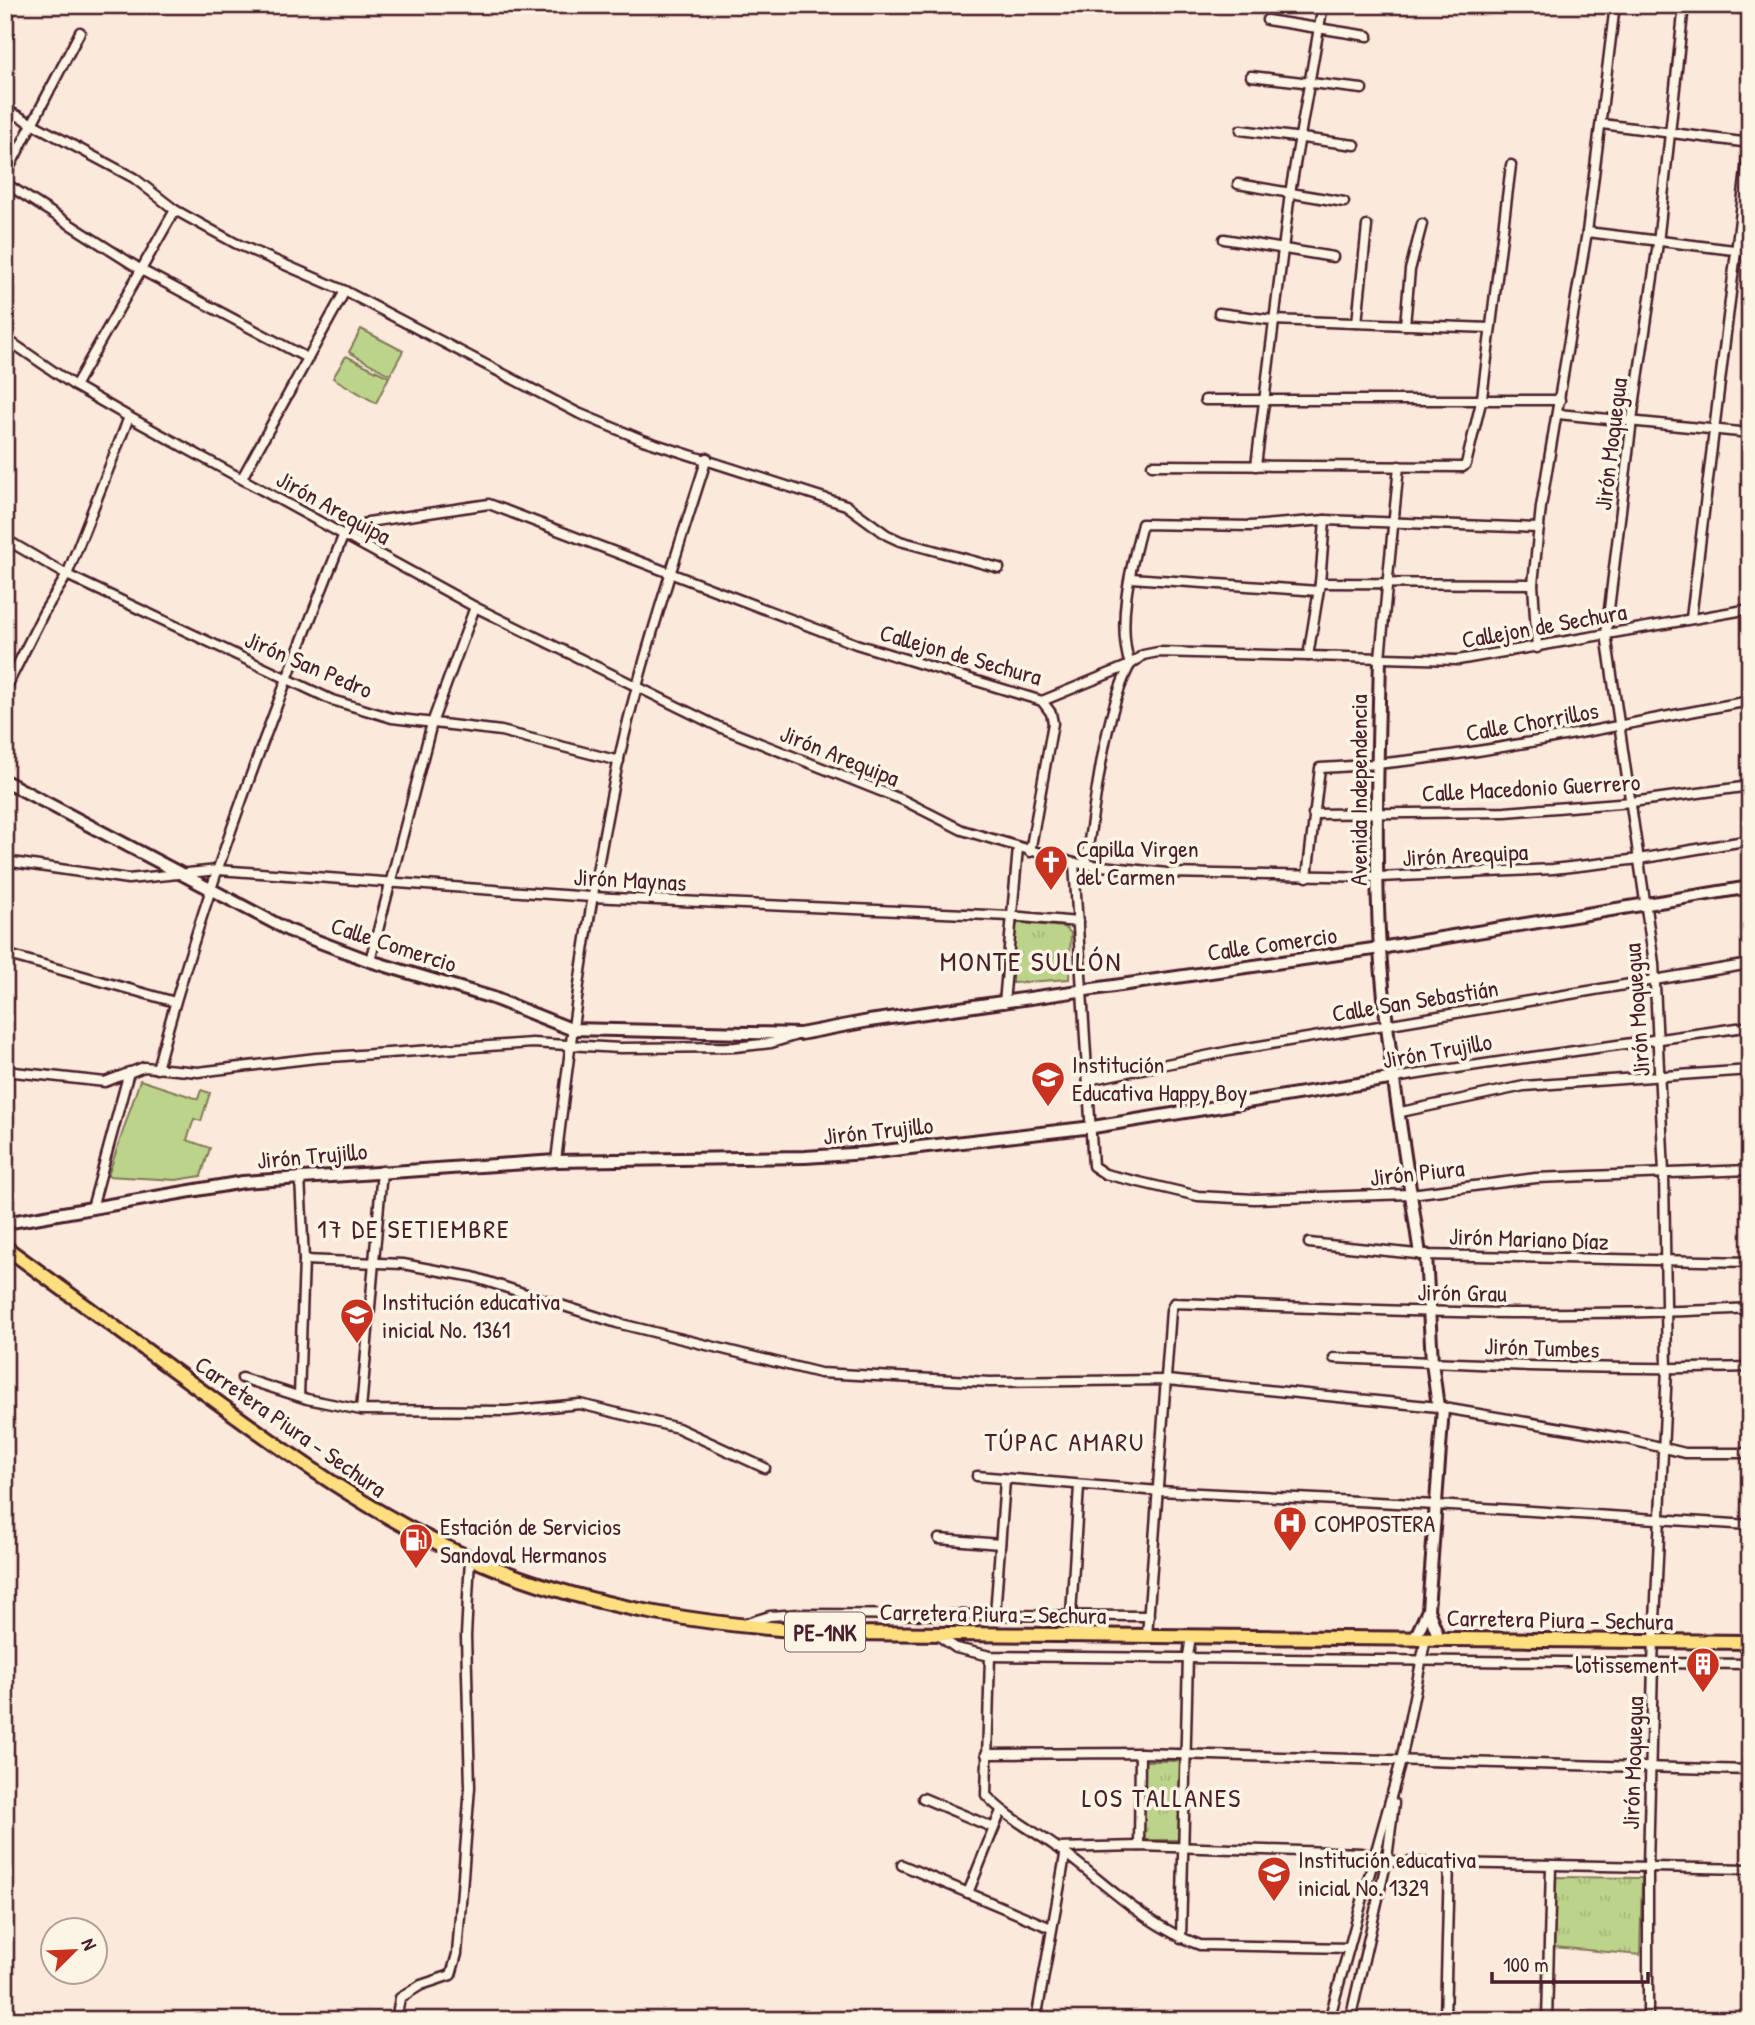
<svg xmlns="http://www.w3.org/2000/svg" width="1755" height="2025" font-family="'Patrick Hand',sans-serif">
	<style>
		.grass { fill: url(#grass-tufts); stroke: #837a5a; stroke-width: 2 }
		.garden { fill: #bcd48a; stroke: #837a5a; stroke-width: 2 }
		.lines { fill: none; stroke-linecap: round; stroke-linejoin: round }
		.minor-casing { stroke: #4a1f2b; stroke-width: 13 }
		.tertiary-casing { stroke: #4a1f2b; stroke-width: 16 }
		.primary-casing { stroke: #4a1f2b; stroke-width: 18 }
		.minor { stroke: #fcf5e5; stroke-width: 8 }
		.tertiary { stroke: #fcf5e5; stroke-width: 10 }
		.primary { stroke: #fedf80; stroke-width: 12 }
		.labels { text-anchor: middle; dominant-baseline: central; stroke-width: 7; stroke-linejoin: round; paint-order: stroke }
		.shield { fill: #fcf5e5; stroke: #7f5f63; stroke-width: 2 }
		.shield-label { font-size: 23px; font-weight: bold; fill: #4a1f2b }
		.street-label { font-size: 24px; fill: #4a1f2b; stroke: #fcf5e5 }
		.poi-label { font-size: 24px; fill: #4a1f2b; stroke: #fcf5e5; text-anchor: start }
		.neighbourhood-label { font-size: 26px; letter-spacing: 2px; fill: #4a1f2b; stroke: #fcf5e5 }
		.quarter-label { font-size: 28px; letter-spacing: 2px; fill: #4a1f2b; stroke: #fcf5e5 }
	</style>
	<defs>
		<pattern id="grass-tufts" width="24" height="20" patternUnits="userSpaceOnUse" patternTransform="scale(1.75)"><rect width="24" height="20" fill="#bcd48a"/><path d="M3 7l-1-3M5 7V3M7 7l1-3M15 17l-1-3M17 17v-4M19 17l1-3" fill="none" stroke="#a3b677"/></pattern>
	</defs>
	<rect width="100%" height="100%" fill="#fbe9db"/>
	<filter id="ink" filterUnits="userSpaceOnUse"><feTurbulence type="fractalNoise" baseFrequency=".0143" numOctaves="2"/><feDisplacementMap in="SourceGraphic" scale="14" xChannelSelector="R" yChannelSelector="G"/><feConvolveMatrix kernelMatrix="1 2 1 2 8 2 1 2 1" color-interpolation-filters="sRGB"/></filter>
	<g filter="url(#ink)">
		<g class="grass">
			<polygon points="1018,923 1064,927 1071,933 1069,979 1013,983 1010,980 1012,932"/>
			<polygon points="1144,1761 1184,1761 1182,1840 1143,1840"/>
			<polygon points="1554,1877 1642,1878 1640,1955 1554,1947"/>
		</g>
		<g class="garden">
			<polygon points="361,329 403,351 390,375 349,352"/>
			<polygon points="346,356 389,377 376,403 333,378"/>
			<polygon points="140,1080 198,1099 201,1090 210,1093 201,1121 194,1119 187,1140 210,1148 201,1176 176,1180 108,1176"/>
		</g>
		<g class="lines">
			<g class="minor-casing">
				<g id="minor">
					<polyline points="1699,5 1750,9"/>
					<polyline points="1267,20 1368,36"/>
					<polyline points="1251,76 1362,89"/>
					<polyline points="5,109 134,178 175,210 235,243 345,291 578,413 643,440 846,505 887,535 900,541 999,568"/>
					<polyline points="1602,124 1750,143"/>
					<polyline points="1241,130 1355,145"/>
					<polyline points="5,176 80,32"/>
					<polyline points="5,183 143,271 307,358"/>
					<polyline points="1238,184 1344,202"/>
					<polyline points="1587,232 1750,252"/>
					<polyline points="1224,239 1333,257"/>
					<polyline points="1219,313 1272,320 1490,328"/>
					<polyline points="1357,323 1367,226"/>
					<polyline points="1405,325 1410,270 1422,224"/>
					<polyline points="5,338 75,386 129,417 475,607 719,727 903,800 962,830 1074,863 1167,873 1379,877 1553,869 1639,859 1750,840"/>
					<polyline points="75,386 175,210"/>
					<polyline points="1205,400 1560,400"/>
					<polyline points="1558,414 1750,433"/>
					<polyline points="1152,465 1463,467 1466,464 1482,398 1511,165"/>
					<polyline points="1256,466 1290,193 1323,5"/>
					<polyline points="242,478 345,291"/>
					<polyline points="5,539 67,575 332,700 392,718 501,731 619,761"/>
					<polyline points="1131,578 1318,591"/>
					<polyline points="1320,583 1533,584"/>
					<polyline points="1691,618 1750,138"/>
					<polyline points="1537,648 1533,584 1541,507 1587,232 1615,5"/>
					<polyline points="1308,656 1320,583 1325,520"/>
					<polyline points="1380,658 1399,466"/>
					<polyline points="5,690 44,612 67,575 129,417"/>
					<polyline points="1313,814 1505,812 1632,802 1750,786"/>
					<polyline points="1030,852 1053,723 1051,713 1042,701"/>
					<polyline points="5,861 128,879 218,870 591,897 1010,916 1078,922"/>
					<polyline points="1074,863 1093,1166 1105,1174 1198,1196 1254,1199 1411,1194 1536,1178 1750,1170"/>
					<path d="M1085 866C1095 808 1103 716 1130 665 1116 622 1131 567 1142 524L1251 526 1325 520 1539 528"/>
					<path d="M1307 877 1320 768C1465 761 1607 726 1750 701"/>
					<polyline points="5,954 175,1002"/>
					<polyline points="370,961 432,723 475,607"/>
					<polyline points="1004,1003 1018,848"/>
					<path d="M157 1069C205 887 274 709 344 534L368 522 489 504 856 644 1042 701 1130 665 1143 655 1158 652 1458 660 1750 609"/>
					<polyline points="5,1071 105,1082 144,1067 198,1072 316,1058 532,1043 620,1048 735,1047 771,1043 794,1036"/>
					<path d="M1395 1078C1513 1058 1632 1044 1750 1026"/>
					<polyline points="1088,1080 1235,1050 1750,964"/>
					<polyline points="1401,1112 1524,1086 1750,1070"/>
					<path d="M556 1161C572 1027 590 895 618 763 641 660 675 559 707 458"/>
					<polyline points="92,1208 129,1072"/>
					<polyline points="1309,1243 1426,1255 1750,1262"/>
					<polyline points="304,1260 403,1264 473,1277 617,1323 820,1373 990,1382 1167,1380 1438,1407 1627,1439 1685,1453 1750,1453"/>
					<path d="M1334 1358C1473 1364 1611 1371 1750 1367"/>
					<polyline points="242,1378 307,1399 361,1410 507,1411 580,1404 678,1428 765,1468"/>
					<polyline points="299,1396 304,1260 300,1177"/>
					<polyline points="361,1410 382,1171"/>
					<polyline points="977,1476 1159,1491 1436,1505 1750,1525"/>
					<polyline points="939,1539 1000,1544"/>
					<polyline points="995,1615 1005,1480"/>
					<polyline points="1071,1615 1079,1486"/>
					<polyline points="747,1623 770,1616 800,1614 1149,1616"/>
					<polyline points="936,1634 956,1648 990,1656 1750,1664"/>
					<path d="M1147 1636 1171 1310 1174 1303C1366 1310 1558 1319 1750 1308"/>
					<path d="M990 1656 986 1795C1006 1817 1031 1829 1055 1846 1103 1880 1143 1925 1200 1945L1349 1948"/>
					<polyline points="986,1754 1140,1753 1750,1770"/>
					<polyline points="923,1798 994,1828 1001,1811"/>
					<polyline points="1139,1846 1140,1753"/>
					<polyline points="1057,1848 1139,1846 1362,1853 1399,1862 1750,1869"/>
					<polyline points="902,1865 1051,1928"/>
					<polyline points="968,1893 994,1828"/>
					<polyline points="1181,1938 1188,1656 1191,1636"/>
					<polyline points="396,2020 400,1998 421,1985 451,1975 457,1954 470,1787 466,1636 470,1558"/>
					<polyline points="1036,2020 1065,1856"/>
					<polyline points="1329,2020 1401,1761 1426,1638"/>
					<polyline points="1350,2020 1387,1859 1394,1803"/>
					<polyline points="1445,2020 1449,1862"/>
					<polyline points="1547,2020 1551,1866"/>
					<polyline points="1648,2020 1648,1867 1653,1663 1667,1369 1664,1173 1654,963 1606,634 1632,420 1658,243 1684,5"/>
				</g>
			</g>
			<g class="tertiary-casing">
				<g id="tertiary">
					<path d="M1380 658C1378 755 1374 853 1380 950 1387 1052 1405 1153 1420 1254"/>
					<polyline points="5,781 288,930 370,961 493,998 571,1029 800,1034 869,1021 1380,948 1750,887"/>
					<polyline points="5,1223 243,1182 556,1161 805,1157 867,1153 1093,1127 1395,1078"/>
					<polyline points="1426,1255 1432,1362 1438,1407"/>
					<polyline points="1428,1610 1439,1638"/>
					<polyline points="1415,1638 1428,1610 1443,1408"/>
				</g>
			</g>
			<g class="primary-casing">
				<path id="primary" d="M5 1247C71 1295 136 1343 202 1391 288 1454 373 1516 472 1559 591 1610 720 1628 849 1633L1750 1642"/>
			</g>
			<use href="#minor" class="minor"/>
			<use href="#tertiary" class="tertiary"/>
			<use href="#primary" class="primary"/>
		</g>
	</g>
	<defs>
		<g id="church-pin" transform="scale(1.75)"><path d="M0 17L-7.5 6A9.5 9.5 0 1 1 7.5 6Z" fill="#c8321e" stroke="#fcf5e5"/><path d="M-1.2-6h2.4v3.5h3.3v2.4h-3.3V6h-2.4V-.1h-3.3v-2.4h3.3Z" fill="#fff"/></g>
		<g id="school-pin" transform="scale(1.75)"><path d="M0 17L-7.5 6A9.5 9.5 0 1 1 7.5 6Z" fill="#c8321e" stroke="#fcf5e5"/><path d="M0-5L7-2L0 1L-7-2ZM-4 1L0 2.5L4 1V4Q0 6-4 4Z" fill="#fff"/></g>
		<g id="hospital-pin" transform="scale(1.75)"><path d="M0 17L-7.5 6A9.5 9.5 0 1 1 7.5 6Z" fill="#c8321e" stroke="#fcf5e5"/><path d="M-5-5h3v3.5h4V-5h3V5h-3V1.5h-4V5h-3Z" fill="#fff"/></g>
		<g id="fuel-pin" transform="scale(1.75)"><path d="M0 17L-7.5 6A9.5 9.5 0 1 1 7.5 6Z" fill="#c8321e" stroke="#fcf5e5"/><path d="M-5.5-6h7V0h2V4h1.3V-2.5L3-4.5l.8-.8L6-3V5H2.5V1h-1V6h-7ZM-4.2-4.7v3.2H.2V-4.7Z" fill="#fff"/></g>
		<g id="building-pin" transform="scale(1.75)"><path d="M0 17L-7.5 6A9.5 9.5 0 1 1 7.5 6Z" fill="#c8321e" stroke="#fcf5e5"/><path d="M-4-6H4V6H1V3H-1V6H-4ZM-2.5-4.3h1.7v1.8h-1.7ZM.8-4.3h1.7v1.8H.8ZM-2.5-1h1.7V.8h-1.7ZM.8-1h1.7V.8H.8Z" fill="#fff"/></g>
	</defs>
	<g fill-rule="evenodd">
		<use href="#church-pin" x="1051" y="862"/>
		<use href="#school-pin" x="1048" y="1078"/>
		<use href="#school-pin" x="357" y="1315"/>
		<use href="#hospital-pin" x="1290" y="1523"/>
		<use href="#fuel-pin" x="416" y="1540"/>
		<use href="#building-pin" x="1703" y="1664"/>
		<use href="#school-pin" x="1274" y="1873"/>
	</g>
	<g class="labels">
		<rect class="shield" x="785" y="1612.5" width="80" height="39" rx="5"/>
		<g class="shield-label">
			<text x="825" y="1632">PE-1NK</text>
		</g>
		<g class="street-label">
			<text transform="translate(1610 444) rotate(-83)">Jirón Moquegua</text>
			<text transform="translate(334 507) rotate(29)">Jirón Arequipa</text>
			<text transform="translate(1544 625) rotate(-10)">Callejon de Sechura</text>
			<text transform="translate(961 654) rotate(16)">Callejon de Sechura</text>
			<text transform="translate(309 664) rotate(23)">Jirón San Pedro</text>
			<text transform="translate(1532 721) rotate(-10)">Calle Chorrillos</text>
			<text transform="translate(840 755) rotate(22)">Jirón Arequipa</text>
			<text transform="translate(1531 787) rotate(-3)">Calle Macedonio Guerrero</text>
			<text transform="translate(1358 790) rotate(-90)">Avenida Independencia</text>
			<text transform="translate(1465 854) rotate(-3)">Jirón Arequipa</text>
			<text transform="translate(630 879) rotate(3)">Jirón Maynas</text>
			<text transform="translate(1272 943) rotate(-8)">Calle Comercio</text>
			<text transform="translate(394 944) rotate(18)">Calle Comercio</text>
			<text transform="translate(1415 1000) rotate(-9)">Calle San Sebastián</text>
			<text transform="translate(1636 1010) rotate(-94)">Jirón Moquegua</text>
			<text transform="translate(1437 1050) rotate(-10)">Jirón Trujillo</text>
			<text transform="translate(878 1130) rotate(-6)">Jirón Trujillo</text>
			<text transform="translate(312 1155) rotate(-5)">Jirón Trujillo</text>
			<text transform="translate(1417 1172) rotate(-6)">Jirón Piura</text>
			<text transform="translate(1529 1238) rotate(2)">Jirón Mariano Díaz</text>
			<text transform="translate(1462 1292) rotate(1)">Jirón Grau</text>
			<text transform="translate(1542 1347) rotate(2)">Jirón Tumbes</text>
			<text transform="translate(291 1426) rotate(35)">Carretera Piura - Sechura</text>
			<text transform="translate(993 1613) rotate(1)">Carretera Piura - Sechura</text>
			<text transform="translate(1560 1619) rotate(1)">Carretera Piura - Sechura</text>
			<text transform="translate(1632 1763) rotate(-88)">Jirón Moquegua</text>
		</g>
		<g class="poi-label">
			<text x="1076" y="848">Capilla Virgen<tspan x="1076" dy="28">del Carmen</tspan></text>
			<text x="1072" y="1064">Institución<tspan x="1072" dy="28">Educativa Happy Boy</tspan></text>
			<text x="382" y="1301">Institución educativa<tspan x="382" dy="28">inicial No. 1361</tspan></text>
			<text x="1314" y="1523">COMPOSTERA</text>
			<text x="440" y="1526">Estación de Servicios<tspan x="440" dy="28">Sandoval Hermanos</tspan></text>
			<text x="1678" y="1664" text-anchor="end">lotissement</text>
			<text x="1298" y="1859">Institución educativa<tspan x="1298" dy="28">inicial No. 1329</tspan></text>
		</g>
		<g class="neighbourhood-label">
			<text x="414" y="1228">17 DE SETIEMBRE</text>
			<text x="1065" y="1441">TÚPAC AMARU</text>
			<text x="1162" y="1797">LOS TALLANES</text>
		</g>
		<g class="quarter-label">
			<text x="1031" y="961">MONTE SULLÓN</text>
		</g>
	</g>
	<rect width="1755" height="2025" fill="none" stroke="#fcf5e5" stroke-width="28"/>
	<rect x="14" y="14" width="1727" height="1997" fill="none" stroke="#4a1f2b" stroke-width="2.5" filter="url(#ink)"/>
	<g transform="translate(74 1951) rotate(66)"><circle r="33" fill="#fcf5e5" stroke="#b59f9b" stroke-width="2"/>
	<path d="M0-5L12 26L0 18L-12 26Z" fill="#c8321e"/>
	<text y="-10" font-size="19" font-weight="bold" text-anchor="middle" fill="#4a1f2b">N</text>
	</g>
	<path d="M1492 1972v10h156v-10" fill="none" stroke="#4a1f2b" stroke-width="3.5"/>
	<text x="1503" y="1972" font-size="21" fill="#4a1f2b" stroke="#fcf5e5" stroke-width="5" paint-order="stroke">100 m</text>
</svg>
